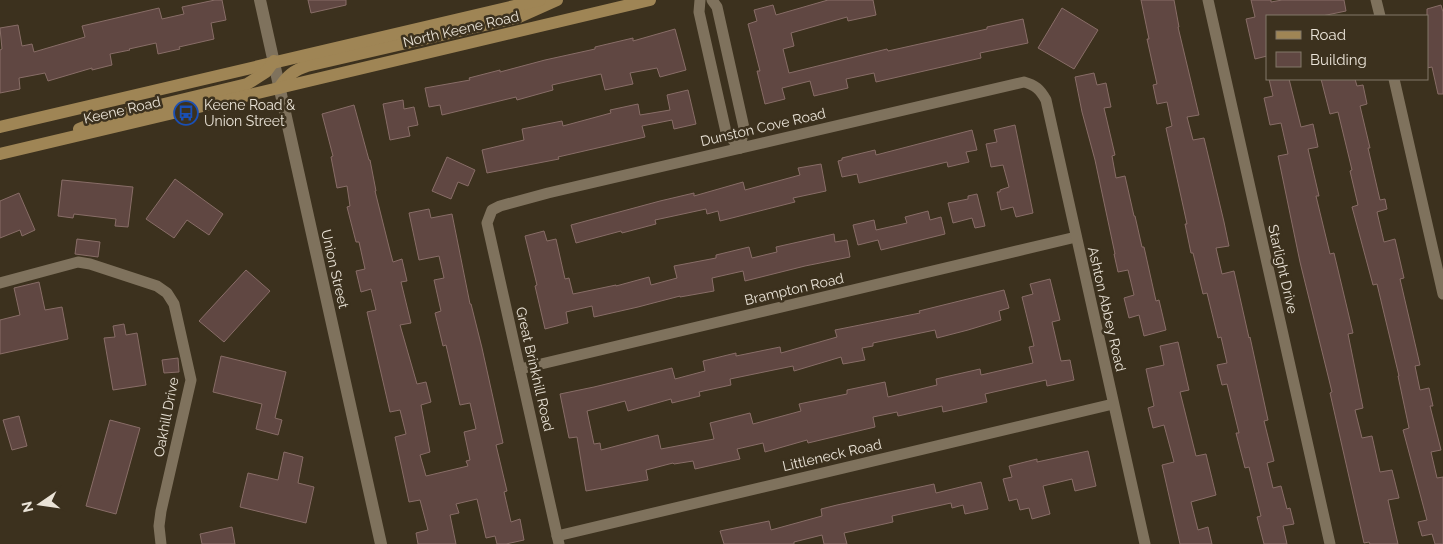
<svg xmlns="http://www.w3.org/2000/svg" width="1443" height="544" font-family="Raleway,sans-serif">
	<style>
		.building { fill: #604742; stroke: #886d67 }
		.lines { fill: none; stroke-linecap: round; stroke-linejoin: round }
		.minor { stroke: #7f725d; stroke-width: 11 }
		.tertiary { stroke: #7f725d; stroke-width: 12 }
		.secondary { stroke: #9f8555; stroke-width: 12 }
		.labels { text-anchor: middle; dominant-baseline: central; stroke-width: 5; stroke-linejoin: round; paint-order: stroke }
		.street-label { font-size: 14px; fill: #eae3d7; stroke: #3c311e }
		.poi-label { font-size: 14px; fill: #eae3d7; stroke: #3c311e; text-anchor: start }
	</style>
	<rect width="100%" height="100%" fill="#3c311e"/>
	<g class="building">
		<polygon points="215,0 222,0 226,20 211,23 214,39 179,47 180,49 158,54 156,43 129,49 130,50 110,54 112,65 92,70 92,68 48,81 45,73 19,78 20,89 0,93 0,50 2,49 0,28 18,25 22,46 32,44 34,52 85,37 82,26 159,8 162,19 184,14 182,7"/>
		<polygon points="308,0 346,0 346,5 311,13"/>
		<polygon points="828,0 873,0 876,15 848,21 847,17 791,33 794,46 783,49 789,73 887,49 888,51 987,29 987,27 1023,19 1028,43 980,53 981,58 876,82 874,73 846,79 848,88 814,96 810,81 782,88 785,99 765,104 757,71 760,71 748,24 757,21 754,10 773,5 776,15"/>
		<polygon points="1141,0 1174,0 1179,27 1178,27 1199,115 1187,117 1193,140 1204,138 1224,222 1229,246 1216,248 1222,274 1234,271 1249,338 1250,337 1268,420 1264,421 1274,461 1267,463 1273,488 1281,486 1287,509 1290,508 1294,524 1283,526 1287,544 1264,544 1257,517 1261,516 1249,467 1245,468 1236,433 1239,433 1227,384 1222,385 1217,365 1227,363 1221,337 1218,338 1207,293 1203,294 1193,253 1191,253 1185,224 1187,224 1166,128 1172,126 1167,102 1157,104 1153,85 1157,84 1147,39 1149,39"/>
		<polygon points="1251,0 1271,0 1271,2 1282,0 1344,0 1346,11 1322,16 1267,16 1267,56 1255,59 1246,19 1255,17"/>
		<polygon points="1441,5 1443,12 1443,94 1438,94 1432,67 1427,68 1427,9"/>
		<polygon points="1062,8 1098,30 1074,69 1038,48"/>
		<polygon points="675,29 686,70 660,77 657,68 630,73 633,84 605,90 601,74 552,85 553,90 517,100 516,97 442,115 440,105 429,107 425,88 470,80 469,78 500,70 500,72 545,60 595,49 595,47 633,38 633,41"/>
		<polygon points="1094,73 1097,85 1106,83 1111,107 1104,108 1115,155 1112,156 1116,178 1125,176 1134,216 1135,216 1142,247 1144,247 1156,301 1159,300 1166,330 1144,336 1139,315 1129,318 1124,298 1134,295 1128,270 1118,272 1114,254 1115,254 1095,160 1082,112 1075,77"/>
		<polygon points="1269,79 1289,79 1301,127 1313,124 1318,147 1308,149 1319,196 1316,196 1330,254 1334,253 1353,333 1348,334 1363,408 1355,410 1362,438 1372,436 1380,472 1392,470 1399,498 1388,500 1398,544 1370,544 1369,542 1364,543 1330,393 1332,392 1300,262 1282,175 1278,156 1288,154 1281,123 1270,125 1264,98 1273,96"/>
		<polygon points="1321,79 1355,79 1357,86 1363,85 1367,104 1360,106 1370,148 1368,148 1380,200 1385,199 1387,209 1377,212 1384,242 1395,239 1404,278 1400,279 1420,365 1415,366 1420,390 1429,388 1433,406 1430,406 1441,450 1431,452 1437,478 1443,477 1443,544 1435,544 1432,534 1422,536 1418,522 1427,520 1403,430 1409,428 1398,376 1399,376 1377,284 1373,285 1352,207 1358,205 1350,171 1352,170 1338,112 1330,114"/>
		<polygon points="688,90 696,124 674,129 672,120 642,126 645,137 558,157 559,159 487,173 482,150 524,140 522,129 562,121 563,126 611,113 610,110 638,104 640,115 670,110 667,95"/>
		<polygon points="403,100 404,109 414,107 418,125 408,127 410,136 390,140 383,104"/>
		<polygon points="354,105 369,160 370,160 376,191 375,191 390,251 393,262 402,259 407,281 401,282 411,323 400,325 417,384 426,382 431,402 421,405 430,452 420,455 426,476 468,466 466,461 470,460 464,432 476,429 470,403 460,405 446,345 443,346 435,313 441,311 434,280 444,278 439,256 419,260 409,213 429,209 431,218 452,214 470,304 471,304 482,348 503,443 496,445 507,491 504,492 511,522 520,519 524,540 506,544 497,544 495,536 486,538 477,499 456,504 459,513 450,515 456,544 418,544 416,533 428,530 420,500 409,502 395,437 406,434 400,410 390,412 367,312 376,310 371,289 361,292 356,271 365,269 359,242 356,242 347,207 350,206 347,186 337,188 331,157 333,156 322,114"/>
		<polygon points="1015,125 1033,213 1016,217 1013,207 1001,210 997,192 1000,192 1000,190 1009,187 1003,165 991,167 986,144 997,142 994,130"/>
		<polygon points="972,130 977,150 966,152 969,162 948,167 947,162 859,183 857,174 842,177 838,161 842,160 842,158 875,150 876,155"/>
		<polygon points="447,157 475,170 468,186 458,182 451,199 432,191"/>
		<polygon points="821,164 826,191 793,198 795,202 720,221 718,211 707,214 706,209 655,220 656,224 622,233 621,231 576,243 571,225 660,201 694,193 694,196 743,182 745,190 800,175 798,168"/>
		<polygon points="175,179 223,214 209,235 187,220 174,238 146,219"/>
		<polygon points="62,180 133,187 128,227 115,226 116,219 74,214 73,218 58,216"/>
		<polygon points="19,193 35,230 22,236 20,230 0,238 0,201"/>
		<polygon points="977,194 985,226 975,228 972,218 953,223 948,203 968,199 968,196"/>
		<polygon points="928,211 930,220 941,217 945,234 881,250 878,240 858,245 853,225 874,220 876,230 907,223 905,217"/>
		<polygon points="544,231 547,241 556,239 565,279 569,278 573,294 616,285 616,286 649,277 651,285 677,278 674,266 716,258 716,255 749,247 752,258 777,252 776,247 834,234 835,242 847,240 850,257 805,266 745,281 743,271 712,278 714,291 680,297 680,296 638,307 594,317 592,306 566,312 568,323 545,329 535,286 537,285 525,236"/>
		<polygon points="77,239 100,242 98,257 75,254"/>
		<polygon points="246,270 270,291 224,342 199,321"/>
		<polygon points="1050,279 1060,320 1052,322 1061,361 1070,360 1074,380 1047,386 1046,380 985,394 987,402 943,412 942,406 898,416 897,412 873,417 875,427 808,443 807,440 765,452 763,443 737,449 740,459 695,469 693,461 674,464 673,463 646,470 648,480 586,491 577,437 569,438 560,394 594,387 672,368 675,379 705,371 703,361 736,353 736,356 780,347 781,353 837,337 835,330 920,313 919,311 1004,290 1009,308 999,311 1001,320 968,330 937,338 935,330 873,343 873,346 862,348 865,360 843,364 841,357 794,371 793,366 730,379 731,385 699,392 700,396 672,403 671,399 628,411 625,401 587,411 594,444 600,443 601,450 658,435 661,449 714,439 710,423 750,413 753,424 801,411 799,404 847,394 847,390 885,382 888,397 937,385 936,379 980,369 981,375 1033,363 1029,347 1034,346 1022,297 1033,294 1030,284"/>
		<polygon points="39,282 45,310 62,307 68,339 0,354 0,320 20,315 14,288"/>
		<polygon points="124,324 126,335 137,333 146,385 113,390 104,338 115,337 113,326"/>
		<polygon points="1178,342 1189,390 1180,392 1196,456 1206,454 1216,495 1191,502 1198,530 1208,527 1212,544 1180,544 1162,465 1174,462 1164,425 1153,428 1148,408 1154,406 1146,369 1164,365 1160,346"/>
		<polygon points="221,356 286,372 275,418 282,420 278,435 256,429 262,404 213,392"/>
		<polygon points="178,358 179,372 164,373 162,360"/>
		<polygon points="19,416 27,446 12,450 3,420"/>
		<polygon points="110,420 140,428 116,514 86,506"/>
		<polygon points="1088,451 1096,486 1075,491 1072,479 1043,486 1050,514 1032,519 1029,508 1020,510 1017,499 1009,501 1003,479 1012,477 1009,466 1037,459 1037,462"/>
		<polygon points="284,452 303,457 298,483 314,487 306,523 240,507 248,473 278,480"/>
		<polygon points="981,482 988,509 965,514 963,505 952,508 951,503 892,516 893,522 844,533 847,544 824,544 822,535 794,542 794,544 724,544 720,531 769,521 771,530 822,516 821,509 837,505 934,484 936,493"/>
		<polygon points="232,527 235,544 202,544 200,534"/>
	</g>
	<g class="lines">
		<g class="minor">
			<polyline points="700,0 699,12 726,132 740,148"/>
			<polyline points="712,0 717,7 744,128 740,148"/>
			<polyline points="1208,0 1330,544"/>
			<polyline points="1376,0 1380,16"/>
			<polyline points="1394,79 1443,294"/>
			<polyline points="0,283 78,262 90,264 157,286 167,293 174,304 191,380 161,511 159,526 161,544"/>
			<polyline points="520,369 1076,237"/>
			<polyline points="557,536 1113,404"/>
			<path d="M559 544 487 223 492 210 500 206 548 193 1024 82C1035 85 1040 89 1046 100L1145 544"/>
		</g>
		<polyline class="tertiary" points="260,0 381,544"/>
		<g class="secondary">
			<path d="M279 88C287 76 294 70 307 66L519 17 557 0"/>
			<polyline points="0,127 540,0"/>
			<polyline points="79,129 106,118 247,84 266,72 274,61"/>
			<polyline points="0,154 650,0"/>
		</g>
	</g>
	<defs>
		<g id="bus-ring" transform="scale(1.25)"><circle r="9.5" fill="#3c311e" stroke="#1a4fb4" stroke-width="1.5"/><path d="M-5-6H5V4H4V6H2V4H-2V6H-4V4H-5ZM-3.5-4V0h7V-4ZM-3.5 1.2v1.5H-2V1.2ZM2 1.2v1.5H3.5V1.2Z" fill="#1a4fb4"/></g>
	</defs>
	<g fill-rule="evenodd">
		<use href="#bus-ring" x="186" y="113"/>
	</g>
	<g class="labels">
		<g class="street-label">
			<text transform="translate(461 29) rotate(-13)">North Keene Road</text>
			<text transform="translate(122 110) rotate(-13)">Keene Road</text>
			<text transform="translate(763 127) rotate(-13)">Dunston Cove Road</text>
			<text transform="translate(335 269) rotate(77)">Union Street</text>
			<text transform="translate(1283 269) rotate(77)">Starlight Drive</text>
			<text transform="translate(794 289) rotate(-13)">Brampton Road</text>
			<text transform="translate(1107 309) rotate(77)">Ashton Abbey Road</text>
			<text transform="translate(535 369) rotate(77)">Great Brinkhill Road</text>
			<text transform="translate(166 417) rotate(-79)">Oakhill Drive</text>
			<text transform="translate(832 455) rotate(-13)">Littleneck Road</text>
		</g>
		<g class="poi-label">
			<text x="204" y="105">Keene Road &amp;<tspan x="204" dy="16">Union Street</tspan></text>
		</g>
	</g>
	<rect x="1266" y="15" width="162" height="65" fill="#3c311e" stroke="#827868"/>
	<rect x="1276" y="31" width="25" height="8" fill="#9f8555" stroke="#827868"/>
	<text x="1310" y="40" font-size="15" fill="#eae3d7">Road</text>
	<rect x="1276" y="52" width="25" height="15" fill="#604742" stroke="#827868"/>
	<text x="1310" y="65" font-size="15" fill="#eae3d7">Building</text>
	<g transform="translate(40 504) rotate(257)" stroke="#3c311e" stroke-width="4" paint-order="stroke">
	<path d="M0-4L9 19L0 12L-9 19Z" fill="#eae3d7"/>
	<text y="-8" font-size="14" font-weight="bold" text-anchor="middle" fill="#eae3d7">N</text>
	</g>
</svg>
